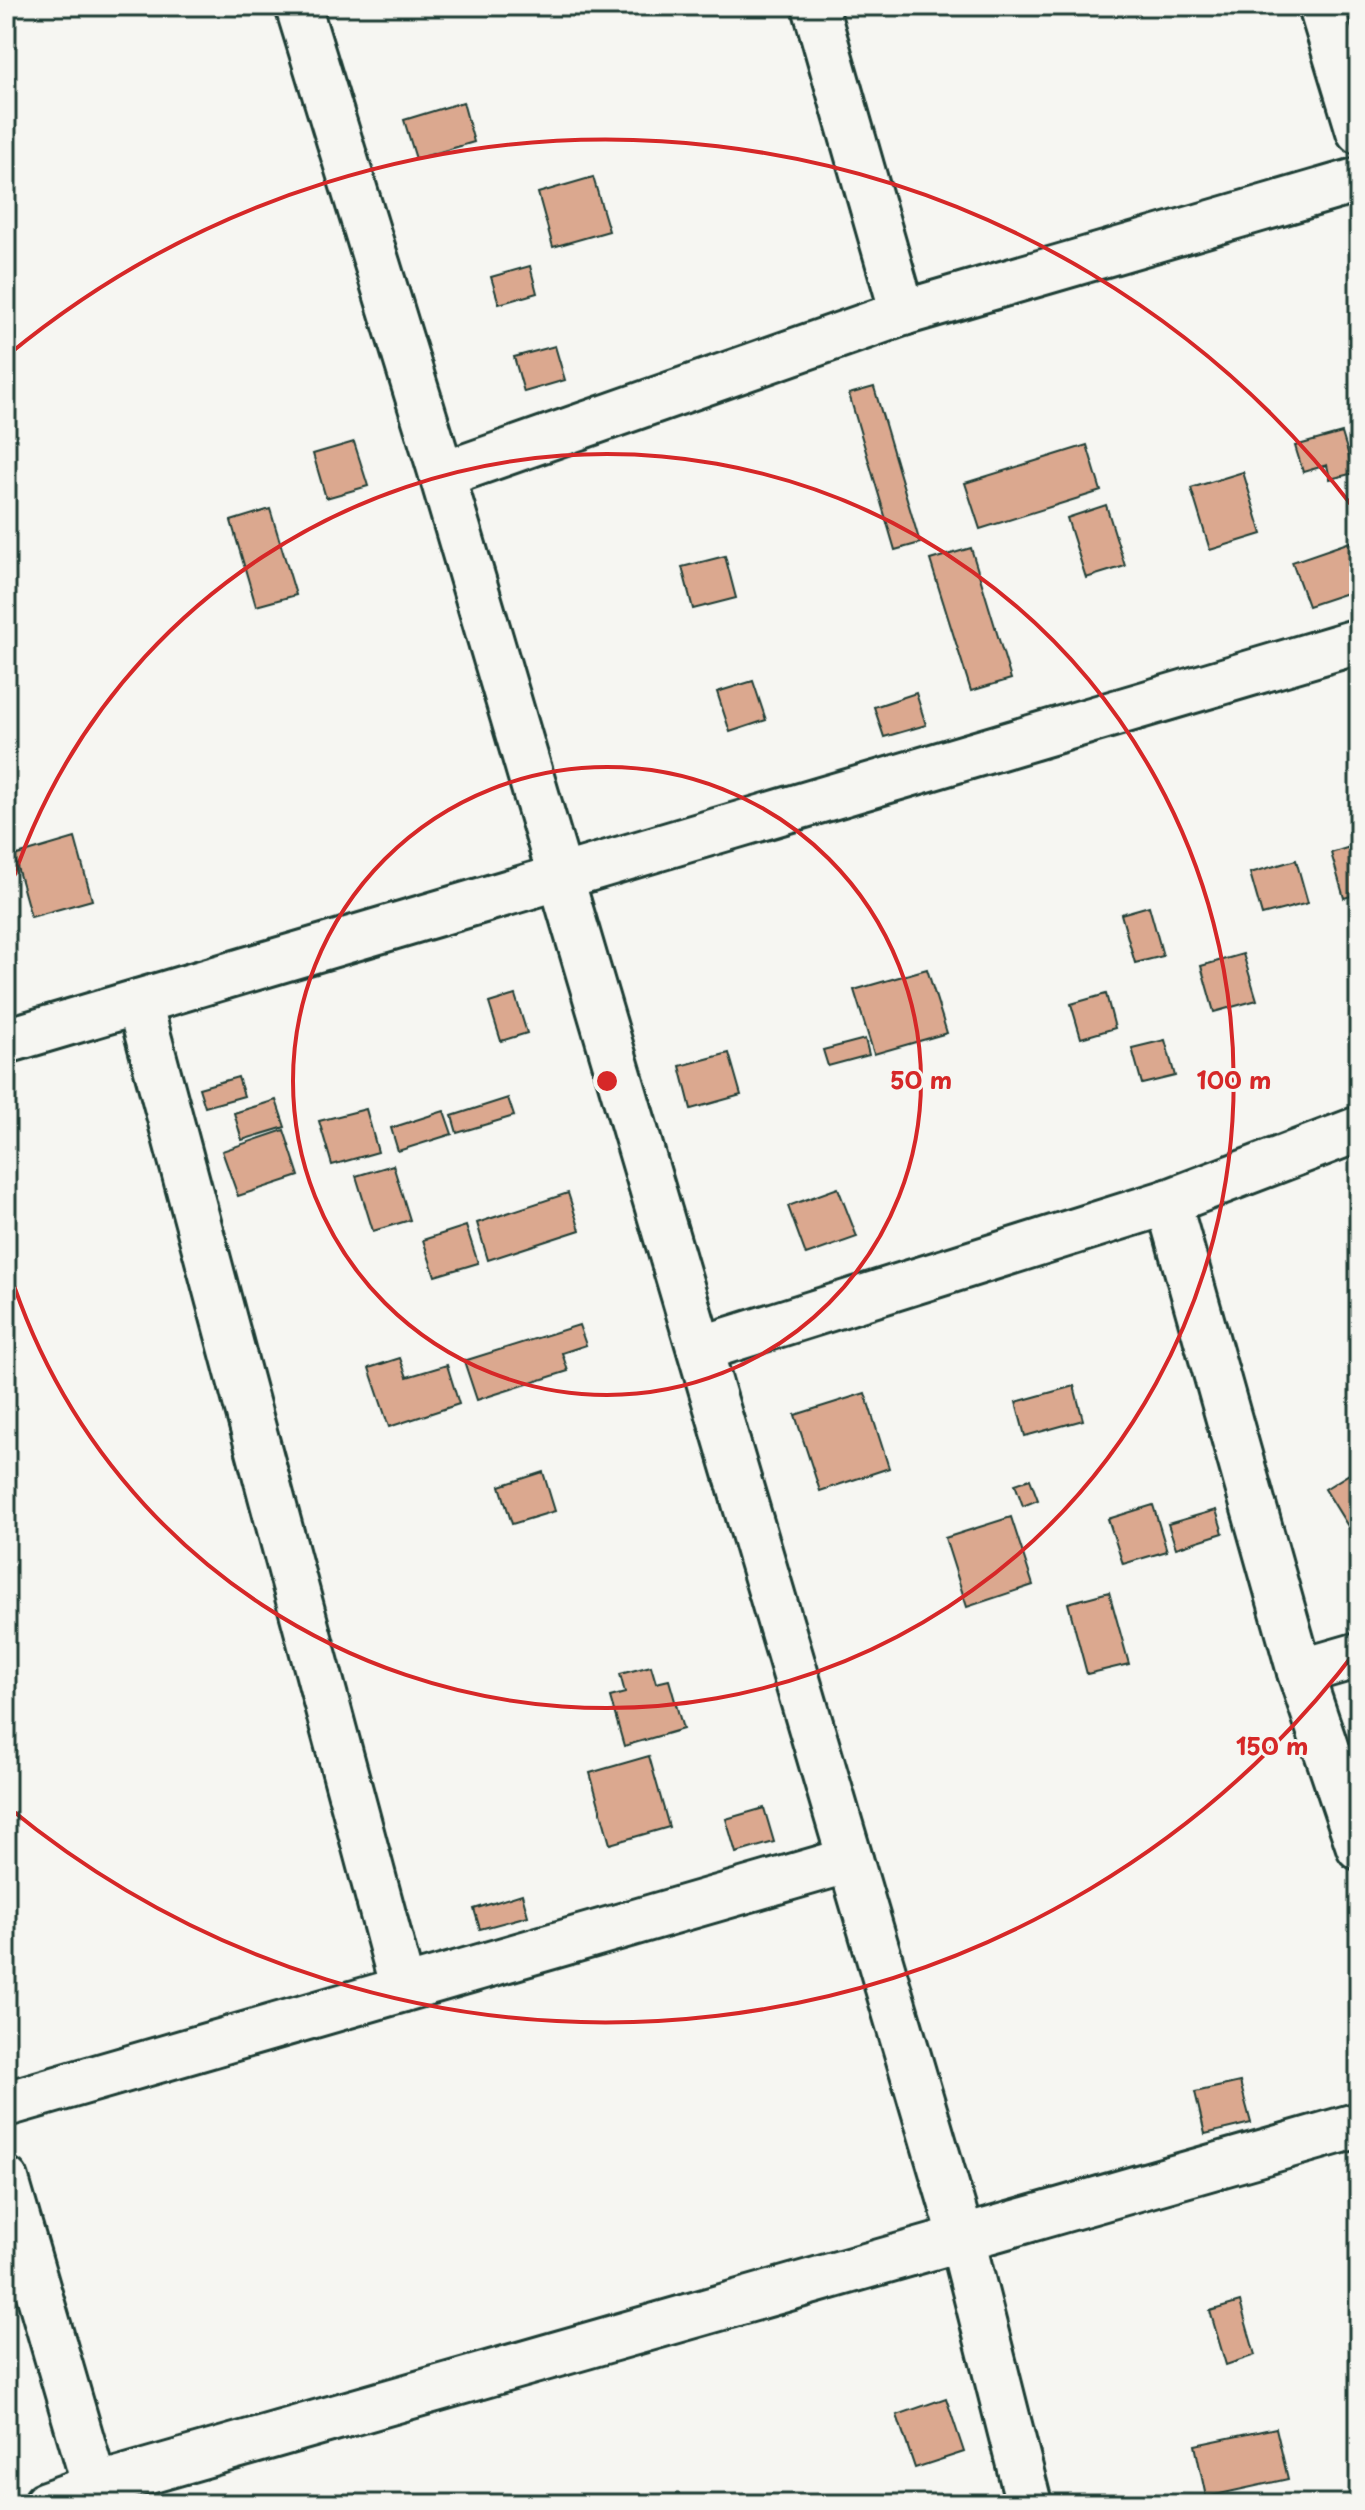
<svg xmlns="http://www.w3.org/2000/svg" width="1365" height="2510" font-family="'Playpen Sans',sans-serif">
	<style>
		.building { fill: #dba88f; stroke: #1f3d34; stroke-width: 2 }
		.lines { fill: none; stroke-linecap: round; stroke-linejoin: round }
		.minor-casing { stroke: #1f3d34; stroke-width: 50 }
		.minor { stroke: #f6f6f2; stroke-width: 44 }
		.ring { fill: none; stroke: #d62828; stroke-width: 4 }
		.centre { fill: #d62828; stroke: #f6f6f2; stroke-width: 4 }
		.ring-label { font-size: 24px; text-anchor: middle; font-weight: bold; fill: #d62828; stroke: #f6f6f2; stroke-width: 6; stroke-linejoin: round; paint-order: stroke }
	</style>
	<rect width="100%" height="100%" fill="#f6f6f2"/>
	<filter id="ink" filterUnits="userSpaceOnUse"><feTurbulence type="fractalNoise" baseFrequency=".0125" numOctaves="2"/><feDisplacementMap in="SourceGraphic" scale="16" xChannelSelector="R" yChannelSelector="G"/><feConvolveMatrix kernelMatrix="1 2 1 2 8 2 1 2 1" color-interpolation-filters="sRGB"/></filter>
	<g filter="url(#ink)">
		<g class="building">
			<polygon points="463,102 474,142 416,159 404,120"/>
			<polygon points="593,177 609,231 553,247 538,193"/>
			<polygon points="530,266 537,293 499,304 491,277"/>
			<polygon points="555,346 565,380 524,392 514,357"/>
			<polygon points="874,387 920,543 895,550 849,394"/>
			<polygon points="1342,433 1354,473 1330,479 1327,465 1303,472 1295,446"/>
			<polygon points="354,442 368,486 326,498 313,454"/>
			<polygon points="1087,445 1101,491 980,529 965,483"/>
			<polygon points="1243,472 1262,534 1210,550 1191,488"/>
			<polygon points="1106,505 1125,566 1086,578 1067,518"/>
			<polygon points="270,509 296,595 256,606 231,521"/>
			<polygon points="1359,539 1359,589 1308,606 1292,562"/>
			<polygon points="971,548 1011,679 971,691 930,560"/>
			<polygon points="725,556 736,598 693,609 682,567"/>
			<polygon points="753,681 766,720 730,732 717,692"/>
			<polygon points="916,693 926,725 884,737 874,707"/>
			<polygon points="75,838 92,900 31,917 14,856"/>
			<polygon points="1359,844 1359,894 1344,898 1331,853"/>
			<polygon points="1296,860 1308,903 1262,915 1250,873"/>
			<polygon points="1149,906 1163,956 1135,963 1121,914"/>
			<polygon points="1243,954 1257,1000 1214,1012 1201,966"/>
			<polygon points="927,969 947,1033 874,1054 854,990"/>
			<polygon points="1106,994 1115,1028 1081,1038 1071,1004"/>
			<polygon points="515,995 527,1033 501,1041 489,1003"/>
			<polygon points="865,1039 869,1055 828,1066 823,1050"/>
			<polygon points="1165,1040 1175,1076 1142,1084 1132,1048"/>
			<polygon points="729,1053 741,1095 691,1109 680,1066"/>
			<polygon points="238,1077 244,1096 205,1107 199,1088"/>
			<polygon points="508,1098 514,1116 457,1133 452,1116"/>
			<polygon points="276,1100 285,1127 242,1140 234,1113"/>
			<polygon points="366,1109 378,1152 332,1165 319,1121"/>
			<polygon points="444,1111 452,1134 398,1151 391,1128"/>
			<polygon points="284,1130 299,1176 238,1196 222,1151"/>
			<polygon points="393,1165 410,1220 373,1231 356,1176"/>
			<polygon points="838,1188 857,1237 806,1255 788,1206"/>
			<polygon points="568,1193 580,1230 488,1260 477,1223"/>
			<polygon points="466,1226 478,1263 435,1276 423,1240"/>
			<polygon points="579,1325 586,1345 562,1353 568,1371 477,1400 464,1361"/>
			<polygon points="400,1358 407,1377 447,1365 459,1404 389,1427 369,1368"/>
			<polygon points="1074,1386 1083,1420 1025,1436 1016,1402"/>
			<polygon points="865,1393 889,1468 820,1491 795,1415"/>
			<polygon points="543,1472 555,1511 512,1524 500,1486"/>
			<polygon points="1351,1473 1359,1486 1359,1533 1354,1536 1325,1489"/>
			<polygon points="1030,1479 1038,1500 1023,1506 1015,1484"/>
			<polygon points="1153,1505 1167,1551 1123,1564 1108,1519"/>
			<polygon points="1216,1510 1223,1533 1176,1548 1168,1524"/>
			<polygon points="1011,1517 1033,1585 967,1607 945,1538"/>
			<polygon points="1109,1592 1129,1664 1087,1674 1068,1603"/>
			<polygon points="651,1666 656,1683 669,1680 683,1729 624,1746 610,1697 625,1693 620,1674"/>
			<polygon points="649,1756 669,1827 610,1844 590,1773"/>
			<polygon points="764,1808 774,1842 736,1853 726,1819"/>
			<polygon points="522,1894 528,1916 480,1929 474,1909"/>
			<polygon points="1240,2082 1251,2123 1205,2134 1195,2092"/>
			<polygon points="1240,2302 1255,2355 1226,2365 1210,2311"/>
			<polygon points="946,2398 964,2452 915,2468 897,2415"/>
			<polygon points="1276,2428 1288,2479 1206,2497 1195,2445"/>
		</g>
		<g class="lines">
			<g class="minor-casing">
				<g id="minor">
					<polyline points="298,6 442,475 962,2239 1029,2504"/>
					<polyline points="815,6 903,313"/>
					<polyline points="1321,6 1359,131"/>
					<polyline points="442,475 903,313 1359,180"/>
					<polyline points="139,1002 403,1989"/>
					<polyline points="6,1041 1359,641"/>
					<polyline points="1168,1202 1300,1672 1359,1847"/>
					<polyline points="700,1349 1168,1202 1359,1129"/>
					<polyline points="1300,1672 1359,1655"/>
					<polyline points="6,2104 850,1860"/>
					<polyline points="6,2180 100,2504"/>
					<polyline points="46,2504 96,2486 1359,2125"/>
				</g>
			</g>
			<use href="#minor" class="minor"/>
		</g>
	</g>
	<g class="ring">
		<circle cx="607" cy="1081" r="314"/>
		<path d="M7 898A627 627 0 1 1 7 1264"/>
		<path d="M1359 1647A941 941 0 0 1 8 1807M8 355A941 941 0 0 1 1359 515"/>
	</g>
	<circle cx="607" cy="1081" r="12" class="centre"/>
	<g class="ring-label">
		<text x="921" y="1089">50 m</text>
		<text x="1234" y="1089">100 m</text>
		<text x="1272" y="1755">150 m</text>
	</g>
	<rect width="1365" height="2510" fill="none" stroke="#f6f6f2" stroke-width="32"/>
	<rect x="16" y="16" width="1333" height="2478" fill="none" stroke="#1f3d34" stroke-width="3" filter="url(#ink)"/>
</svg>
